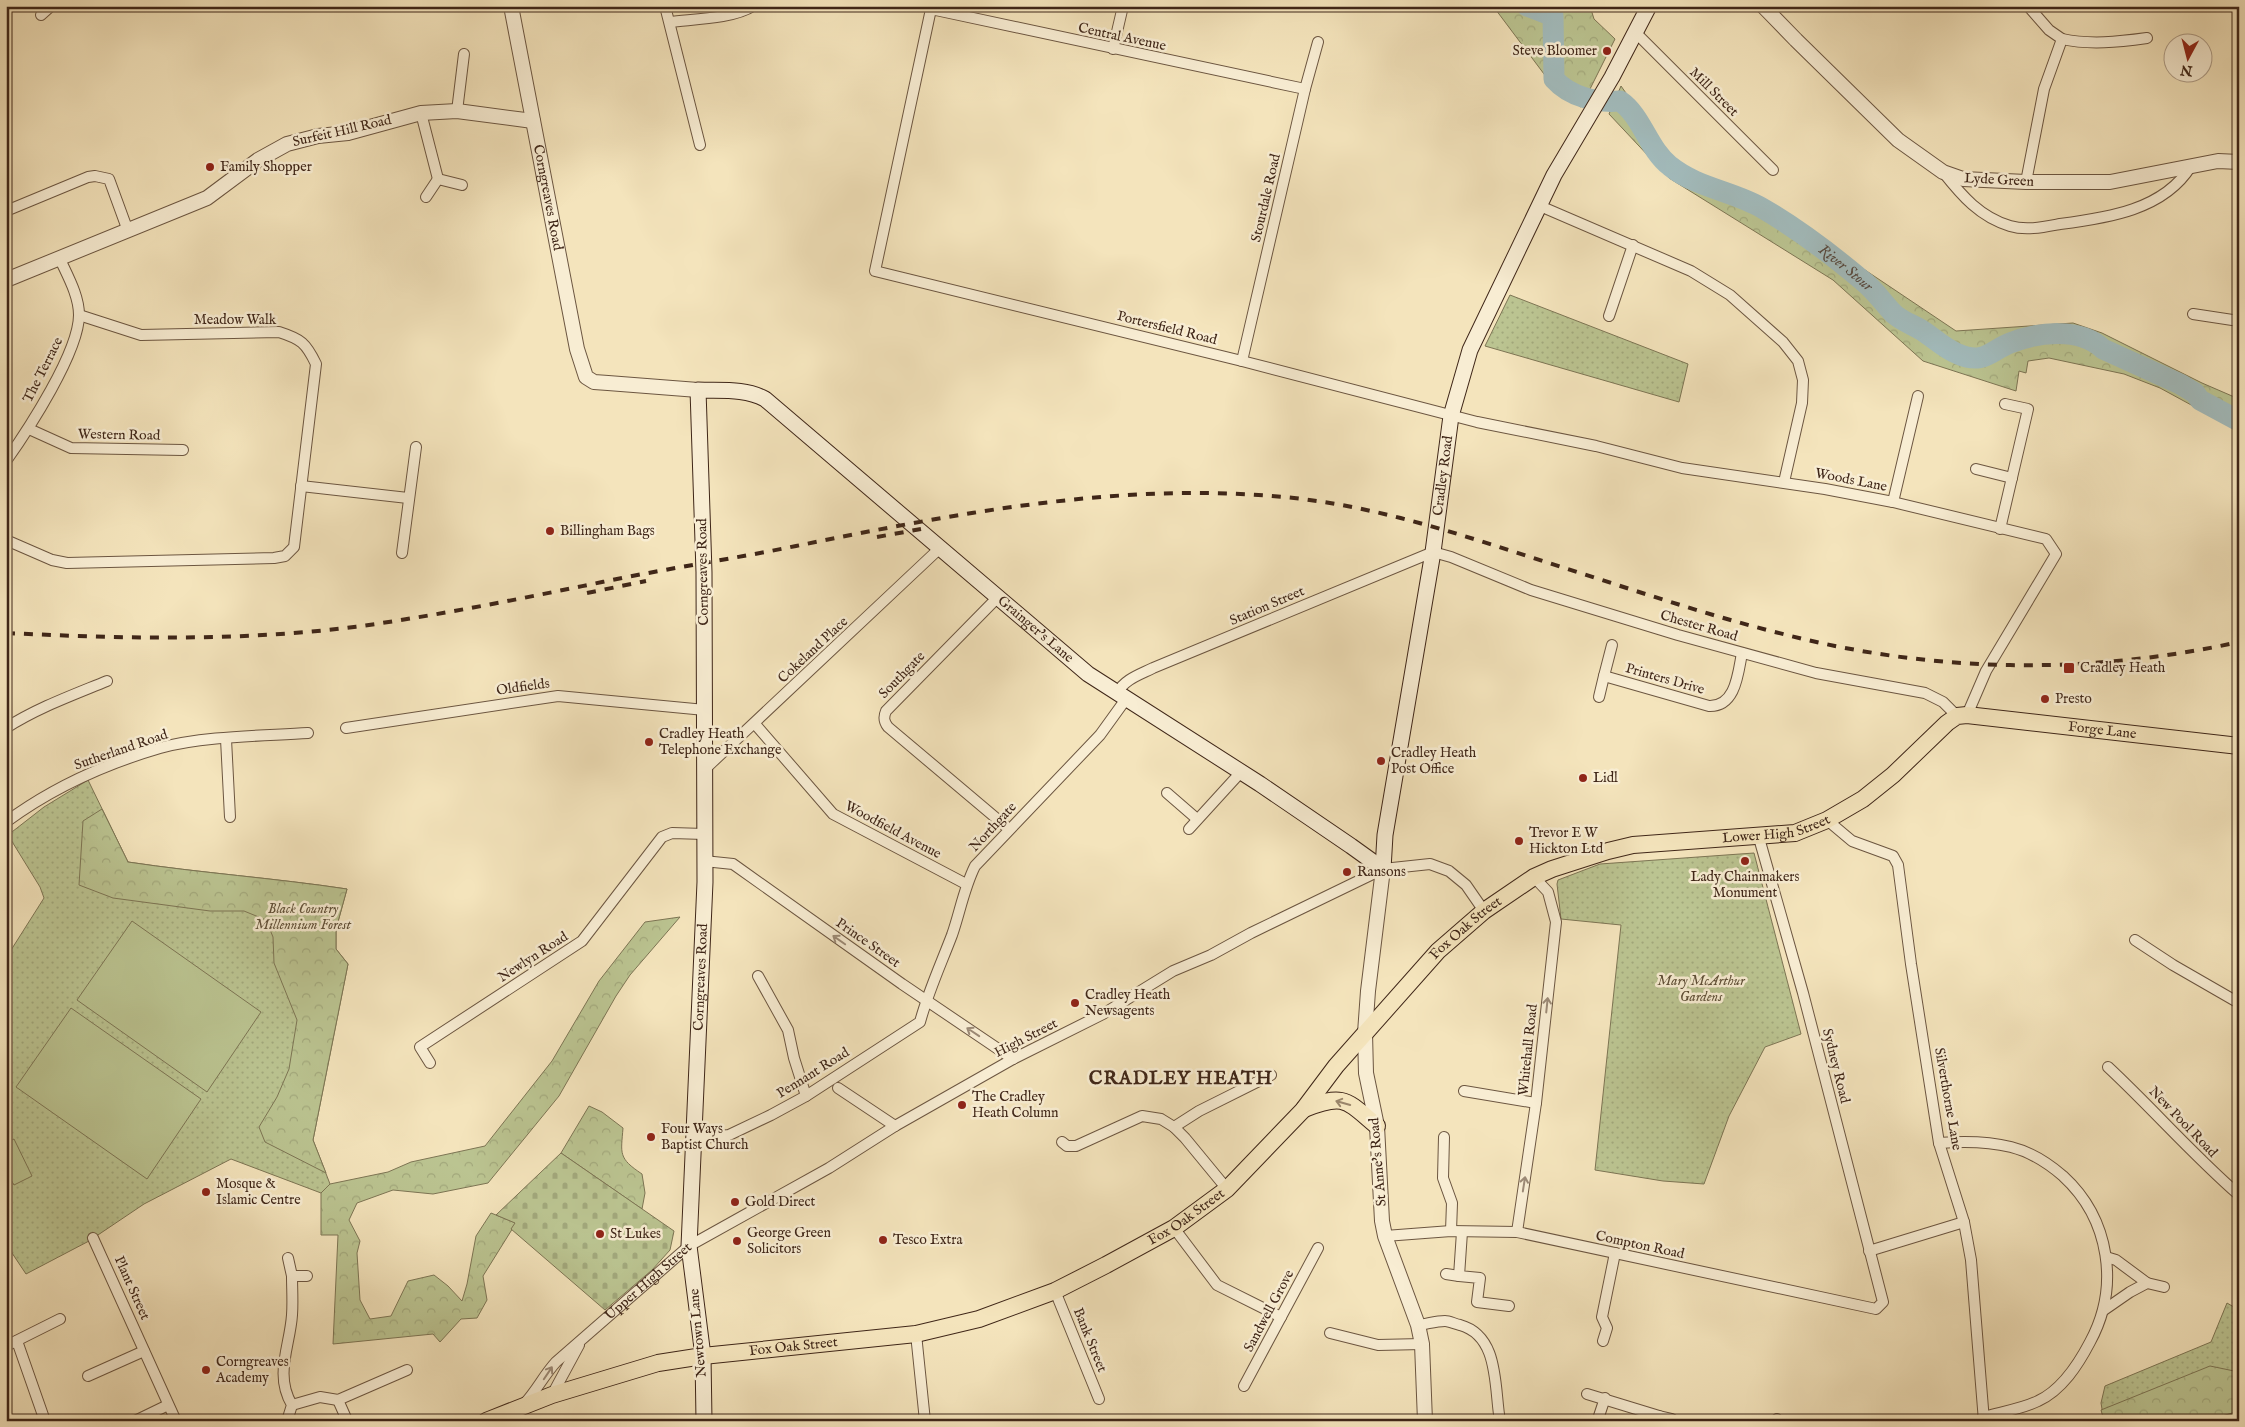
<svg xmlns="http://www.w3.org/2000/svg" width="2245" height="1427" font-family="'IM FELL English',serif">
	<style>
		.grass { fill: url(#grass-dots); stroke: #7d7554 }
		.forest { fill: url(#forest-crowns); stroke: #7d7554 }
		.wetland { fill: url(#wetland-marsh); stroke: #7d7554 }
		.cemetery { fill: url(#cemetery-stones); stroke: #7d7554 }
		.pitch { fill: #bbc491; stroke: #7d7554 }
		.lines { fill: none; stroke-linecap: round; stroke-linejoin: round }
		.river { stroke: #a2bbbc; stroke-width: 21 }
		.minor-casing { stroke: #6c5641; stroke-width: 12 }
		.tertiary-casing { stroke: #6c5641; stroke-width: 16 }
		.secondary-casing { stroke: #3f2618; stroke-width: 17 }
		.primary-casing { stroke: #3f2618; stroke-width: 18 }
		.minor { stroke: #f8edd3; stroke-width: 10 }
		.tertiary { stroke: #f8edd3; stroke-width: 14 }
		.secondary { stroke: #f8edd3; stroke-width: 15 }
		.primary { stroke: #f4e4bc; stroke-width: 16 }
		.rail { stroke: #3f2618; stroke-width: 4; stroke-dasharray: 9 9; stroke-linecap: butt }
		.oneway { stroke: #9c8a76 }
		.oneway2 { stroke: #9a856a }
		.poi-dot { fill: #8f2418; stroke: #f8edd3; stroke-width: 2 }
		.labels { text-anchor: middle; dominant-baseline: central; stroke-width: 5; stroke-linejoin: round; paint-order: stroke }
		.street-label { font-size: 14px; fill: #3f2618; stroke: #f8edd3 }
		.poi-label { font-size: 14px; fill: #3f2618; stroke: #f8edd3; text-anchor: start }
		.park-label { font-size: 14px; font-style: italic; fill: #5e4e36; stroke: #f8edd3 }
		.water-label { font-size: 15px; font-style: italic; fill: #584b41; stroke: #f8edd3 }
		.district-label { font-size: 19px; font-weight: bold; letter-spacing: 1px; fill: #3f2618; stroke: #f8edd3 }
	</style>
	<defs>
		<pattern id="grass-dots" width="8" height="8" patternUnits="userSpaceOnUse" patternTransform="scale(1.25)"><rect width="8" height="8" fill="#bbc491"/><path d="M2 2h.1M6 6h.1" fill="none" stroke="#a2a87c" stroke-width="1.8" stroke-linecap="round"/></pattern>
		<pattern id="forest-crowns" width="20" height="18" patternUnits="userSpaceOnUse" patternTransform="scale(1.25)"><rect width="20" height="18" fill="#bbc491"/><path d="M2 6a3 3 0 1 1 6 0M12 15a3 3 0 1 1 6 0" fill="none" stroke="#a2a87c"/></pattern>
		<pattern id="wetland-marsh" width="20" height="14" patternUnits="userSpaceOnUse" patternTransform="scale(1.25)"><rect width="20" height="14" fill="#bbc491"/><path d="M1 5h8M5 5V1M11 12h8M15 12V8" fill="none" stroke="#a2a87c"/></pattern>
		<pattern id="cemetery-stones" width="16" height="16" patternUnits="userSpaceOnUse" patternTransform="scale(1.25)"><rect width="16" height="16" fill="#bbc491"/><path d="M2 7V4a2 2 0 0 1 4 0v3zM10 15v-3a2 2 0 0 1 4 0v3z" fill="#a2a87c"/></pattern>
	</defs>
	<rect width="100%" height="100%" fill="#f4e4bc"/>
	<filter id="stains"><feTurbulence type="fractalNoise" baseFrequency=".004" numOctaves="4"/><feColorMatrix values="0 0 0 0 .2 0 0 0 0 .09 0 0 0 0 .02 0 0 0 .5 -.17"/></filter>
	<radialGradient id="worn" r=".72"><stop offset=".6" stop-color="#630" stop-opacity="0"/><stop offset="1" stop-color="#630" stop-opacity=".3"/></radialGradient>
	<g class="grass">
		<polygon points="1510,295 1688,364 1679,402 1485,346"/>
		<path d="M88 780 128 862C201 873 274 878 347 889L336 929V949L348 964 313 1140 330 1184 321 1193 231 1159 144 1204 89 1241 26 1274 6 1244V958L44 898 40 887 8 835 44 807Z"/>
		<polygon points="1754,853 1801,1034 1765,1047 1729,1116 1704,1184 1663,1181 1595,1170 1621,925 1561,919 1557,884 1558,880 1600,864"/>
		<polygon points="2227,1303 2239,1310 2239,1421 2104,1421 2101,1403 2105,1386 2211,1342"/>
	</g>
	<g class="forest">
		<polygon points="1493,6 1590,6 1594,19 1615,39 1581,107 1559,94"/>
		<polygon points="1621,86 1676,164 1745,193 1783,215 1956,331 2073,323 2102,333 2202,383 2239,399 2239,431 2160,388 2124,374 2049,358 2028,361 2026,373 2019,371 2016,391 1923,361 1833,280 1669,178 1609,114"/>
		<path d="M102 809 128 862C201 873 274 878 347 889L336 929V949L348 964 313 1140 326 1173 265 1142 259 1127 277 1097 289 1069 297 1020 274 963 273 937 266 920 244 911H210L113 898 79 885 83 821Z"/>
		<polygon points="680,917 630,975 616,996 559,1096 488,1183 433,1194 393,1190 357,1203 349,1220 360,1241 357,1253 360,1300 370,1319 391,1316 408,1281 434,1275 448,1286 462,1301 467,1284 476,1236 491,1213 516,1223 483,1276 487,1300 477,1318 461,1319 440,1342 433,1334 333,1344 338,1235 321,1235 321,1193 330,1184 388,1172 411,1162 485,1146 552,1061 599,981 645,922"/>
		<path d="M589 1106 602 1112 623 1128C621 1154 618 1158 642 1174L645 1193 642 1209 561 1153Z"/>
		<polygon points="2210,1366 2239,1372 2239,1421 2104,1421 2101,1410"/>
	</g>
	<polygon class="wetland" points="2239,1411 2239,1421 2205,1421"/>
	<polygon class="cemetery" points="561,1153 674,1231 670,1250 652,1270 605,1310 511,1229 515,1223 496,1215"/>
	<g class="pitch">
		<polygon points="132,921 261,1012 207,1092 77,1000"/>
		<polygon points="71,1008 201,1099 147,1179 16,1087"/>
		<polygon points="14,1139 32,1176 14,1185 6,1171 6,1143"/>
	</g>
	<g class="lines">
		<path class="river" id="s1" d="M1527 6 1553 16 1554 79C1570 97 1596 103 1620 101 1642 116 1648 149 1670 166 1697 188 1733 191 1762 208 1798 229 1831 254 1863 281 1875 290 1883 303 1894 314 1903 322 1914 325 1923 331 1935 339 1945 349 1958 354 1984 365 1990 351 2010 343 2038 332 2080 327 2103 349L2180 384 2195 393 2200 400 2239 421"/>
		<g class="minor-casing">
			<g id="minor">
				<polyline points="665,6 700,145"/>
				<polyline points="41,15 51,6"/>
				<path d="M670 22C694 19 732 19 753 6"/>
				<polyline points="1636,33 1773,170"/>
				<path d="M2062 39C2090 45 2118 42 2147 38"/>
				<polyline points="1113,49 1123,6"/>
				<polyline points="1305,89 931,9 875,271 1242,361 1477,422 1596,446 1682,468 1825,489 1893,502 2046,539 2056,554 1986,671 1967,715"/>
				<polyline points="457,111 464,54"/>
				<polyline points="421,113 438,179"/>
				<path d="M1943 172C1962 196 1980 217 2010 226 2026 231 2044 227 2060 224 2107 218 2164 210 2191 166"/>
				<polyline points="2026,182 2044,89 2062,39 2049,30 2028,6"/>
				<polyline points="426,197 438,179 462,185"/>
				<polyline points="1540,206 1691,271 1730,295 1783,342 1798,361 1803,380 1802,403 1784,482"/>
				<polyline points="6,211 88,177 95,176 109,179 128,231"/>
				<polyline points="2193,314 2239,321"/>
				<polyline points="1609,316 1633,245"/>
				<polyline points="1242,361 1305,89 1318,42"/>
				<polyline points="29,429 71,448 183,450"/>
				<path d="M6 461C28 430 79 352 79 315 79 295 67 275 59 257"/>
				<polyline points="1976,469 2012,478"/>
				<polyline points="301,486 408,498"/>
				<polyline points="1893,502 1918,396"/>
				<polyline points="2000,529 2028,409 2005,404"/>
				<path d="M6 540 52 560 67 563 274 558 285 556 294 547 316 364C306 343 301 339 279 332L141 335 79 315"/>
				<polyline points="402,553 416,447"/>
				<path d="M998 597 886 711C883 718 884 722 888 727L1009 829"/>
				<path d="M1612 645 1604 676 1709 706C1736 707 1738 673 1742 653"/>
				<path d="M1117 693C1125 679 1139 675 1153 668L1433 552 1451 557 1531 590 1678 635 1816 673 1925 693 1943 702 1957 716"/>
				<polyline points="1599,697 1604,676"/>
				<polyline points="755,724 833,814 966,884"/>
				<path d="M6 728C37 708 73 695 107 681"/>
				<polyline points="346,728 558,696 705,710"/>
				<polyline points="226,739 230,817"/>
				<polyline points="704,770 940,548"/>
				<polyline points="1167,793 1197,819"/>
				<polyline points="1827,820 1852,841 1893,856 1898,865 1911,964 1939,1143 1964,1222 1971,1260 1984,1421"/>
				<path d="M6 822C52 788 105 764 160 748 203 736 263 736 308 733"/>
				<polyline points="1189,829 1241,772"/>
				<polyline points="704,861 733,864 902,984 1013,1059"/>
				<polyline points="2135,940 2173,965 2239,1003"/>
				<polyline points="758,976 788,1030 794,1058 806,1096"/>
				<polyline points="430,1063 420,1047 582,941 662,837 672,833 704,834"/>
				<path d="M2108 1067C2153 1109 2193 1155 2239 1195"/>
				<polyline points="838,1088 895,1126"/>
				<polyline points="1464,1091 1536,1103"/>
				<polyline points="1174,1127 1199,1111 1271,1075"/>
				<polyline points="1444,1137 1443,1178 1452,1203 1451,1231"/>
				<path d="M694 1139 729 1135 771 1115 806 1096 920 1022C928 992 941 964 952 935 960 912 964 888 975 866L1100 735 1126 699"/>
				<polyline points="1062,1142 1067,1146 1076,1146 1142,1116 1161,1119 1174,1127 1185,1138 1227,1189"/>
				<path d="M1939 1143C1963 1141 1987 1141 2011 1147 2031 1152 2048 1163 2063 1176 2110 1219 2120 1287 2090 1342 2078 1365 2062 1390 2038 1401 2022 1409 2001 1412 1983 1417"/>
				<polyline points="1174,1228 1217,1285 1281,1317"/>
				<polyline points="1462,1232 1459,1276 1480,1278 1477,1302 1509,1306"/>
				<polyline points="1517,1232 1536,1103 1556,922 1548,892 1534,877"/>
				<polyline points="1385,1236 1451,1231 1517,1232 1876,1309 1883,1302 1803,993 1759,838"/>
				<polyline points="93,1238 176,1421"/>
				<polyline points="1869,1251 1964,1222"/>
				<polyline points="2106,1257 2116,1260 2147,1283"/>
				<polyline points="288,1258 292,1276 307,1276"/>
				<polyline points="1446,1274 1459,1276"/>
				<polyline points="1055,1291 1099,1399"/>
				<polyline points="2104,1310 2130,1292 2147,1283 2164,1287"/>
				<path d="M1418 1325C1427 1324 1436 1321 1445 1321 1449 1321 1455 1324 1460 1325 1500 1336 1494 1388 1500 1421"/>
				<polyline points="1330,1333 1378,1345 1422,1344"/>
				<polyline points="916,1334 925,1421"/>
				<polyline points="17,1341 45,1421"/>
				<polyline points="1603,1341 1607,1328 1602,1317 1615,1253"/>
				<polyline points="6,1346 60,1319"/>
				<polyline points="88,1376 144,1351"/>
				<polyline points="1244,1386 1318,1248"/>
				<polyline points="1587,1394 1659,1416 1658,1421"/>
				<polyline points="552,1395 579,1345"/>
				<polyline points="338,1400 346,1418"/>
				<path id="s2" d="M525 1403C537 1390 544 1375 556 1362L689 1246 829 1168 895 1126 1013 1059 1103 1014 1173 971 1211 955 1251 933 1383 869 1430 864 1449 871 1466 885 1484 911"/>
				<polyline points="292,1405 320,1397 338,1400 407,1370"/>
				<polyline points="1599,1416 1605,1398"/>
				<polyline points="1659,1416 1672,1419"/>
				<polyline points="135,1421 168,1405"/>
				<path d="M287 1421 292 1405C274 1375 290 1346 292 1315 293 1302 292 1289 292 1276"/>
				<polyline points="1776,1421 1777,1419"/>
			</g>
		</g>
		<g class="tertiary-casing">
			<g id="tertiary">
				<path id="s3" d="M511 6 577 349 586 377 594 382 608 383 698 390"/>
				<polyline points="1763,6 1796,40 1898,140 1943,172 1963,179 2026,182 2110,182 2218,161 2239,162"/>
				<polyline points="6,280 207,198 258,160 287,144 318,136 348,133 421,113 457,111 533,121"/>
				<polyline points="1383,869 1368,991 1365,1033 1366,1073 1377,1126 1382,1221 1385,1236 1418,1325 1422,1344 1425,1421"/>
			</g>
		</g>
		<g class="secondary-casing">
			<g id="secondary">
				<path id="s4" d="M1383 869 1385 835 1433 552 1451 416 1470 350 1554 175 1612 77 1649 6"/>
				<path id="s5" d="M704 1421 703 1356 689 1246 705 882 704 572 698 390C721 391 745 388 765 399L1088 674 1260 784 1351 846 1383 869"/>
			</g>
		</g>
		<g class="primary-casing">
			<g id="primary">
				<path d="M1304 1109C1345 1093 1346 1100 1377 1126"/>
				<path id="s6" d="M486 1421 552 1395 658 1363 703 1356 916 1334 979 1319 1055 1291 1106 1265 1174 1228 1227 1189 1303 1110 1336 1066 1438 951 1484 911 1534 877 1552 869 1608 851 1633 845 1795 833 1827 820 1863 799 1893 775 1947 723 1957 716 1967 715 2239 746"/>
			</g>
		</g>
		<use href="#minor" class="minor"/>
		<use href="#tertiary" class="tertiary"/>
		<use href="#secondary" class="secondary"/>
		<use href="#primary" class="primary"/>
		<g class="rail">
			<polyline points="877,537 921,529"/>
			<polyline points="587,593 646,581"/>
			<path d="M6 633C131 639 258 642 382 623 461 611 539 595 617 579 677 567 737 558 796 546 959 513 1127 480 1294 498 1393 509 1485 543 1580 573 1649 595 1717 618 1787 635 1936 673 2089 675 2239 642"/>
		</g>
	</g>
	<defs><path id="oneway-shaft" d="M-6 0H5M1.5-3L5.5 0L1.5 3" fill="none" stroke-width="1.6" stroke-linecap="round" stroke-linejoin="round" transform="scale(1.25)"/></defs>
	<g class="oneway">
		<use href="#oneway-shaft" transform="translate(839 940) rotate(-145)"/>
		<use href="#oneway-shaft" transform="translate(1547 1005) rotate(-84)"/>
		<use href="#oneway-shaft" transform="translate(973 1032) rotate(-146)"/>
		<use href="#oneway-shaft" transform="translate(1524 1184) rotate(-81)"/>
		<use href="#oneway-shaft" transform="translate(548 1373) rotate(-56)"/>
	</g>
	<use class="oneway2" href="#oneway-shaft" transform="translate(1343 1103) rotate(-164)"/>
	<g class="poi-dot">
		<circle cx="1607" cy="51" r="5"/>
		<circle cx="210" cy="167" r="5"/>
		<circle cx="550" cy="531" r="5"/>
		<rect x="2063" y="662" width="12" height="12" rx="2.5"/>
		<circle cx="2045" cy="699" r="5"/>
		<circle cx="649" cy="742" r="5"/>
		<circle cx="1381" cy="761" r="5"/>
		<circle cx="1583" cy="778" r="5"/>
		<circle cx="1519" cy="841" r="5"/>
		<circle cx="1745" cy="861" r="5"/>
		<circle cx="1347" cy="872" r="5"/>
		<circle cx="1075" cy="1003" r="5"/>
		<circle cx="962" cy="1105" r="5"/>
		<circle cx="651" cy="1137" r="5"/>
		<circle cx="206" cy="1192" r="5"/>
		<circle cx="735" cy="1202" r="5"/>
		<circle cx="600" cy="1234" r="5"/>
		<circle cx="883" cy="1240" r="5"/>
		<circle cx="737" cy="1241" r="5"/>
		<circle cx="206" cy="1370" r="5"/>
	</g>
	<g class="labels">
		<g class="street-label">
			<text transform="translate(1122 37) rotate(12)">Central Avenue</text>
			<text transform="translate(1714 92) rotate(45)">Mill Street</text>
			<text transform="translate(342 131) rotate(-13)">Surfeit Hill Road</text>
			<text transform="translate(1999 180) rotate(3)">Lyde Green</text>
			<text stroke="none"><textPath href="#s3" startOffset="195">Corngreaves Road</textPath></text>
			<text transform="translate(1266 198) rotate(-77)">Stourdale Road</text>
			<text x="235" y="320">Meadow Walk</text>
			<text transform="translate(1167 328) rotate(14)">Portersfield Road</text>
			<text transform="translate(43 370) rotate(-63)">The Terrace</text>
			<text transform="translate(119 435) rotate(1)">Western Road</text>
			<text stroke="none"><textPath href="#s4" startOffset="398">Cradley Road</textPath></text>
			<text transform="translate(1851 480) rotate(11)">Woods Lane</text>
			<text transform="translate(703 572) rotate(-91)">Corngreaves Road</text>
			<text transform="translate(1267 606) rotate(-23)">Station Street</text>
			<text transform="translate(1699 626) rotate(16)">Chester Road</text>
			<text stroke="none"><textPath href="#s5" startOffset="1456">Grainger's Lane</textPath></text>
			<text transform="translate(813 650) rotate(-43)">Cokeland Place</text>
			<text transform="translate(902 675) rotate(-46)">Southgate</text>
			<text transform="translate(1665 679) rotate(16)">Printers Drive</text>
			<text transform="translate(523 687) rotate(-8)">Oldfields</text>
			<text stroke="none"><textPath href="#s6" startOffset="1842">Forge Lane</textPath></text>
			<text transform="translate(121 750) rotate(-19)">Sutherland Road</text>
			<text transform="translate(993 827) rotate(-47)">Northgate</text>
			<text stroke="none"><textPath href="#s6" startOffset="1476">Lower High Street</textPath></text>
			<text transform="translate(893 830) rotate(28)">Woodfield Avenue</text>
			<text stroke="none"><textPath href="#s6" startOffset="1142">Fox Oak Street</textPath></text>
			<text transform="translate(868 943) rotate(35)">Prince Street</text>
			<text transform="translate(533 957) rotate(-33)">Newlyn Road</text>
			<text stroke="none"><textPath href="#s5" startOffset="445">Corngreaves Road</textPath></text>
			<text transform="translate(1026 1038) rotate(-27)">High Street</text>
			<text transform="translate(1528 1050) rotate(-84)">Whitehall Road</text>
			<text transform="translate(1836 1066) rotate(76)">Sydney Road</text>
			<text transform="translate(813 1073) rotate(-32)">Pennant Road</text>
			<text transform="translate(1948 1099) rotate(80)">Silverthorne Lane</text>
			<text transform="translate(2183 1122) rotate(46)">New Pool Road</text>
			<text transform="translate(1378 1162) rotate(-95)">St Anne's Road</text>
			<text stroke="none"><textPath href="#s6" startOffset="738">Fox Oak Street</textPath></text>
			<text transform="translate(1640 1245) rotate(12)">Compton Road</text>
			<text stroke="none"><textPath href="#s2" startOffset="174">Upper High Street</textPath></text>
			<text transform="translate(132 1288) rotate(66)">Plant Street</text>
			<text transform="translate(1269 1311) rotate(-62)">Sandwell Grove</text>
			<text transform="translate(698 1333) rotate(-95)">Newtown Lane</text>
			<text transform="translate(1090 1340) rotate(68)">Bank Street</text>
			<text stroke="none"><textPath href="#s6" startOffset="318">Fox Oak Street</textPath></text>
		</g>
		<g class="poi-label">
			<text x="1597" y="51" text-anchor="end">Steve Bloomer</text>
			<text x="220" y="167">Family Shopper</text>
			<text x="560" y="531">Billingham Bags</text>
			<text x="2080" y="668">Cradley Heath</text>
			<text x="2055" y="699">Presto</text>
			<text x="659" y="734">Cradley Heath<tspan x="659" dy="16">Telephone Exchange</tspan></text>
			<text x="1391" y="753">Cradley Heath<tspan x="1391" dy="16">Post Office</tspan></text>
			<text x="1593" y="778">Lidl</text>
			<text x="1529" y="833">Trevor E W<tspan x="1529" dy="16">Hickton Ltd</tspan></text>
			<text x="1357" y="872">Ransons</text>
			<text x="1745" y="877" text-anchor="middle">Lady Chainmakers<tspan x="1745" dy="16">Monument</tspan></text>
			<text x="1085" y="995">Cradley Heath<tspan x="1085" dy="16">Newsagents</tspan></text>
			<text x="972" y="1097">The Cradley<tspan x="972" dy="16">Heath Column</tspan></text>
			<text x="661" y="1129">Four Ways<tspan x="661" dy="16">Baptist Church</tspan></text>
			<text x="216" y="1184">Mosque &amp;<tspan x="216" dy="16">Islamic Centre</tspan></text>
			<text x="745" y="1202">Gold Direct</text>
			<text x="747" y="1233">George Green<tspan x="747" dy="16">Solicitors</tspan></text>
			<text x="610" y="1234">St Lukes</text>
			<text x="893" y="1240">Tesco Extra</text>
			<text x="216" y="1362">Corngreaves<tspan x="216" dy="16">Academy</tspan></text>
		</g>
		<g class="park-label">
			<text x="303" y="909">Black Country<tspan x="303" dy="16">Millennium Forest</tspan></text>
			<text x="1701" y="981">Mary McArthur<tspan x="1701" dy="16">Gardens</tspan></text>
		</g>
		<g class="water-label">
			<text stroke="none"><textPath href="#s1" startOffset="450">River Stour</textPath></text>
		</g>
		<g class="district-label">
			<text x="1181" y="1079">CRADLEY HEATH</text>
		</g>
	</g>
	<rect width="2245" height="1427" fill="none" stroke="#f4e4bc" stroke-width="25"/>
	<rect x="8" y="8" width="2230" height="1412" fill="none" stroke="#3f2618" stroke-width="2.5"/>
	<rect x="12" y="12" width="2220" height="1402" fill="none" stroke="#3f2618"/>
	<g transform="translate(2188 58) rotate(187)"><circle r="24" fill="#f8edd3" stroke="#ae9d88"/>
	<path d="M0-4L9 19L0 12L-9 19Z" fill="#8f2418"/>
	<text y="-8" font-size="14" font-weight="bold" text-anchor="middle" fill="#3f2618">N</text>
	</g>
	<rect width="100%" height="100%" filter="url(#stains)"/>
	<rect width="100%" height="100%" fill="url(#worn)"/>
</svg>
